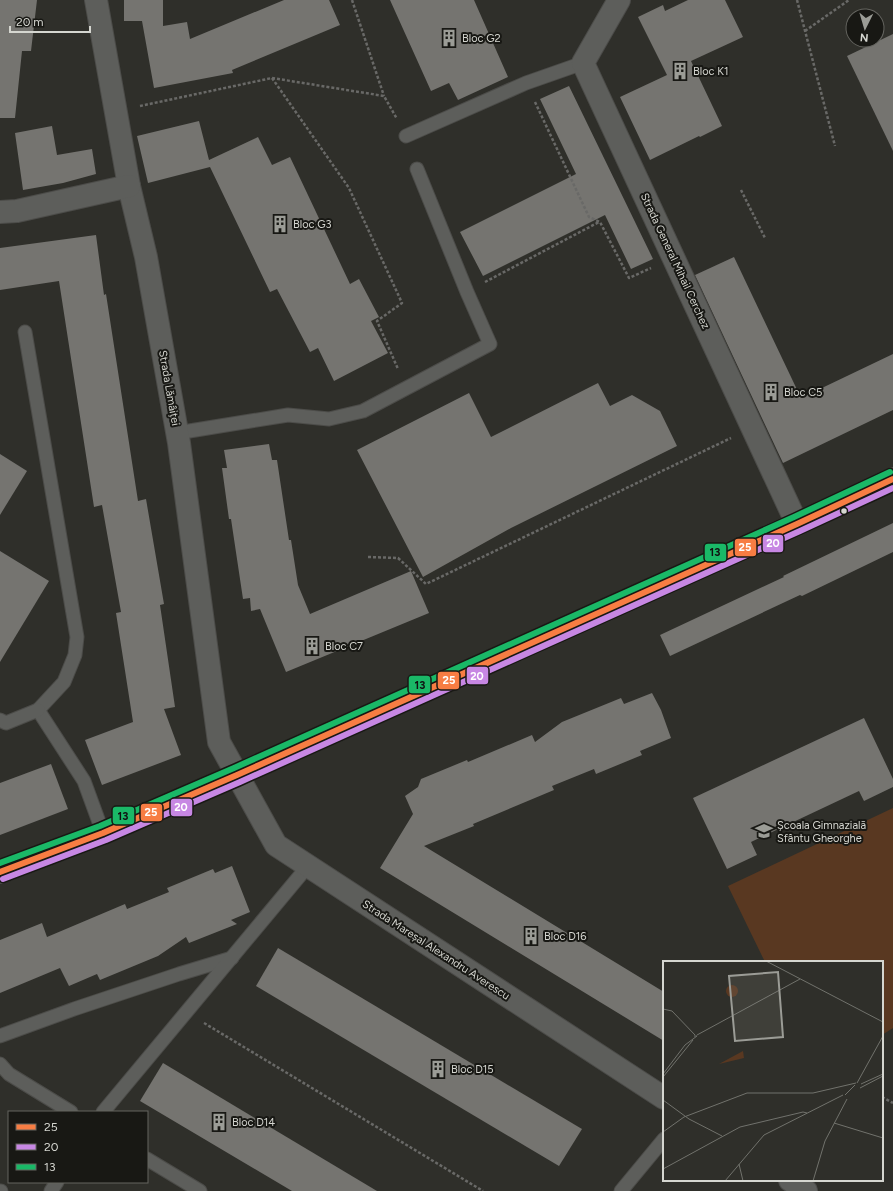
<svg xmlns="http://www.w3.org/2000/svg" width="893" height="1191" font-family="Figtree,sans-serif">
	<style>
		.green { fill: #593821 }
		.building { fill: #757470 }
		.lines { fill: none; stroke-linecap: round; stroke-linejoin: round }
		.service-casing { stroke: #4c4c49; stroke-width: 15 }
		.minor-casing { stroke: #4c4c49; stroke-width: 24 }
		.tertiary-casing { stroke: #4c4c49; stroke-width: 24 }
		.path { stroke: #696967; stroke-width: 2.5; stroke-dasharray: 3 2; stroke-linecap: butt }
		.service { stroke: #5d5e5b; stroke-width: 13 }
		.minor { stroke: #5d5e5b; stroke-width: 22 }
		.tertiary { stroke: #5d5e5b; stroke-width: 22 }
		.bus-1-casing { stroke: #181814; stroke-width: 9 }
		.bus-2-casing { stroke: #181814; stroke-width: 9 }
		.bus-3-casing { stroke: #181814; stroke-width: 9 }
		.bus-1 { stroke: #f77d43; stroke-width: 6 }
		.bus-2 { stroke: #c787e3; stroke-width: 6 }
		.bus-3 { stroke: #1ab867; stroke-width: 6 }
		.bus-dot { fill: #d5d6d0; stroke: #181814; stroke-width: 1.5 }
		.labels { text-anchor: middle; dominant-baseline: central; stroke-width: 4; stroke-linejoin: round; paint-order: stroke }
		.poi-label { font-size: 11px; fill: #d5d6d0; stroke: #181814; text-anchor: start }
		.street-label { font-size: 11px; fill: #d5d6d0; stroke: #181814 }
		.inset-road { fill: none; stroke: #71726c; stroke-width: 1 }
		.view { fill: #9b9c96; fill-opacity: 0.15; stroke: #9b9c96; stroke-width: 2 }
		.inset-edge { fill: none; stroke: #d5d6d0; stroke-width: 2 }
		.line-badge { stroke: #181814; stroke-width: 1.5 }
		.badge-label { font-size: 11px; text-anchor: middle; font-weight: bold; fill: #fff }
		.pale-badge-label { font-size: 11px; text-anchor: middle; font-weight: bold; fill: #111 }
	</style>
	<rect width="100%" height="100%" fill="#2f2f2a"/>
	<polygon class="green" points="893,808 893,1028 882,1035 882,962 765,962 728,886"/>
	<g class="building">
		<polygon points="0,0 37,0 31,51 22,51 15,118 0,118"/>
		<polygon points="124,0 163,0 163,26 187,22 190,39 284,0 329,0 340,25 232,70 233,73 154,88 142,21 124,21"/>
		<polygon points="390,0 474,0 508,77 458,100 449,83 431,91"/>
		<polygon points="688,0 725,0 743,37 691,61 722,126 700,137 699,136 650,160 620,97 667,75 638,17 663,5 665,11"/>
		<polygon points="893,34 893,151 847,56"/>
		<polygon points="569,86 653,259 631,269 605,215 483,276 460,232 576,174 540,99"/>
		<polygon points="199,121 209,160 258,137 272,165 290,157 350,284 359,279 379,317 371,321 388,353 334,381 318,348 310,352 277,289 270,292 210,167 148,183 137,136"/>
		<polygon points="52,126 57,155 92,149 96,174 63,183 23,190 15,133"/>
		<polygon points="96,235 104,295 106,294 138,501 146,499 164,604 160,605 175,707 164,709 181,755 102,785 85,740 133,722 116,613 121,612 102,505 94,507 59,281 0,290 0,248"/>
		<polygon points="734,257 801,398 893,354 893,410 783,463 695,275"/>
		<polygon points="598,383 610,406 632,395 660,411 677,446 511,528 423,577 357,450 469,393 491,437"/>
		<polygon points="269,444 272,460 277,460 289,540 291,540 298,585 310,614 411,571 429,613 286,672 260,609 251,611 250,598 243,599 231,519 229,519 222,468 227,468 224,450"/>
		<polygon points="0,454 27,471 0,515"/>
		<polygon points="893,523 893,552 802,596 800,595 670,656 660,635 784,577 783,576"/>
		<polygon points="0,551 49,581 0,662"/>
		<polygon points="652,693 661,710 671,738 640,751 642,755 596,774 594,769 552,786 554,790 473,824 474,826 424,846 664,992 664,1041 380,868 413,814 405,796 418,787 421,779 467,760 468,762 532,735 535,742 562,722 621,698 624,704"/>
		<polygon points="864,718 893,779 893,787 864,801 859,791 751,842 757,855 727,869 693,798"/>
		<polygon points="51,764 68,809 0,835 0,783"/>
		<polygon points="232,866 250,912 231,920 237,924 189,943 186,937 158,956 100,980 97,974 69,986 60,968 0,993 0,940 42,923 47,937 125,904 127,909 169,892 167,888 213,869 215,873"/>
		<polygon points="278,948 582,1129 559,1166 256,986"/>
		<polygon points="163,1063 377,1191 292,1191 140,1101"/>
	</g>
	<g class="lines">
		<g class="service-casing">
			<g id="service">
				<polyline points="406,136 526,83 583,63"/>
				<polyline points="25,332 77,637 75,655 64,682 38,710 84,781 103,833"/>
				<polyline points="177,433 288,415 329,419 363,411 490,344 467,292 417,169"/>
				<polyline points="0,720 6,723 38,710"/>
				<polyline points="0,1036 74,1009 179,974 232,958"/>
				<polyline points="0,1064 9,1074 71,1112"/>
				<polyline points="103,1112 308,866"/>
				<polyline points="147,1159 200,1191"/>
				<polyline points="0,1191 1,1191"/>
				<polyline points="51,1191 57,1182"/>
				<polyline points="621,1191 664,1139"/>
			</g>
		</g>
		<g class="minor-casing">
			<g id="minor">
				<polyline points="96,0 129,186 146,257 179,443 219,742 276,845 664,1098"/>
				<polyline points="619,0 583,63 797,524"/>
				<polyline points="0,212 17,211 129,186"/>
				<polyline points="790,1180 806,1191"/>
			</g>
		</g>
		<g class="tertiary-casing">
			<polyline id="tertiary" points="0,872 103,833 237,775 797,524 893,479"/>
		</g>
		<g class="path">
			<polyline points="352,0 384,96"/>
			<polyline points="797,0 835,146"/>
			<polyline points="805,31 849,0"/>
			<polyline points="272,78 349,188 402,303 377,321 398,369"/>
			<polyline points="535,102 589,217 600,222 629,278 651,268"/>
			<polyline points="140,106 272,78 384,96 397,119"/>
			<polyline points="741,190 765,238"/>
			<polyline points="485,282 599,222"/>
			<polyline points="368,557 398,558 426,584 731,438"/>
			<polyline points="204,1023 483,1191"/>
			<polyline points="882,1097 893,1103"/>
		</g>
		<use href="#service" class="service"/>
		<use href="#minor" class="minor"/>
		<use href="#tertiary" class="tertiary"/>
		<g class="bus-1-casing">
			<polyline id="bus-1" points="0,872 103,833 237,775 797,524 893,479"/>
		</g>
		<g class="bus-2-casing">
			<polyline id="bus-2" points="3,879 106,840 240,782 800,531 893,488"/>
		</g>
		<g class="bus-3-casing">
			<polyline id="bus-3" points="0,863 100,826 234,768 794,517 890,472"/>
		</g>
		<use href="#bus-1" class="bus-1"/>
		<use href="#bus-2" class="bus-2"/>
		<use href="#bus-3" class="bus-3"/>
	</g>
	<defs>
		<g id="building-bare" transform="scale(1.38)"><path d="M-4-6H4V6H1V3H-1V6H-4ZM-2.5-4.3h1.7v1.8h-1.7ZM.8-4.3h1.7v1.8H.8ZM-2.5-1h1.7V.8h-1.7ZM.8-1h1.7V.8H.8Z" fill="#9b9c96" stroke="#181814" stroke-width="2.5" paint-order="stroke"/></g>
		<g id="school-bare" transform="scale(1.38)"><path d="M0-5L7-2L0 1L-7-2ZM-4 1L0 2.5L4 1V4Q0 6-4 4Z" fill="#9b9c96" stroke="#181814" stroke-width="2.5" paint-order="stroke"/></g>
	</defs>
	<g fill-rule="evenodd">
		<use href="#building-bare" x="449" y="38"/>
		<use href="#building-bare" x="680" y="71"/>
		<use href="#building-bare" x="280" y="224"/>
		<use href="#building-bare" x="771" y="392"/>
		<use href="#building-bare" x="312" y="646"/>
		<use href="#school-bare" x="764" y="831"/>
		<use href="#building-bare" x="531" y="936"/>
		<use href="#building-bare" x="438" y="1069"/>
		<use href="#building-bare" x="219" y="1122"/>
	</g>
	<circle class="bus-dot" cx="844" cy="511" r="3.5"/>
	<g class="labels">
		<g class="poi-label">
			<text x="462" y="38">Bloc G2</text>
			<text x="693" y="71">Bloc K1</text>
			<text x="293" y="224">Bloc G3</text>
			<text x="784" y="392">Bloc C5</text>
			<text x="325" y="646">Bloc C7</text>
			<text x="777" y="825">Școala Gimnazială<tspan x="777" dy="13">Sfântu Gheorghe</tspan></text>
			<text x="544" y="936">Bloc D16</text>
			<text x="451" y="1069">Bloc D15</text>
			<text x="232" y="1122">Bloc D14</text>
		</g>
		<g class="street-label">
			<text transform="translate(675 261) rotate(65)">Strada General Mihail Cerchez</text>
			<text transform="translate(169 388) rotate(80)">Strada Lămâiței</text>
			<text transform="translate(436 950) rotate(33)">Strada Mareșal Alexandru Averescu</text>
		</g>
	</g>
	<g transform="translate(663 961)">
		<rect width="220" height="220" fill="#2f2f2a"/>
		<path d="M63 30a6 6 0 1 1 12 0a6 6 0 1 1-12 0Z" fill="#593821"/>
		<path d="M80 90 81 97 56 103Z" fill="#593821"/>
		<path class="inset-road" d="M103 0 220 61M0 48 9 50 32 74M34 74 137 18M0 113 22 84 34 75H31M0 116 30 79M194 122 220 75M198 123 220 113M197 127 220 115M182 134 192 124M0 139 26 158 59 175M171 162 220 177M0 171 21 156 84 132H150L193 122M76 203 80 220M0 208 77 166 140 151 144 152M62 220 101 174 180 134M150 220 162 180 184 138"/>
		<path class="view" d="M115 11 120 76 72 80 66 15Z"/>
		<rect width="220" height="220" class="inset-edge"/>
	</g>
	<g class="line-badge">
		<rect x="762" y="534" width="22" height="19" rx="4" fill="#c787e3"/>
		<rect x="734" y="538" width="23" height="19" rx="4" fill="#f77d43"/>
		<rect x="704" y="543" width="23" height="19" rx="4" fill="#1ab867"/>
		<rect x="466" y="666" width="23" height="19" rx="4" fill="#c787e3"/>
		<rect x="437" y="671" width="23" height="19" rx="4" fill="#f77d43"/>
		<rect x="408" y="675" width="23" height="19" rx="4" fill="#1ab867"/>
		<rect x="170" y="798" width="23" height="19" rx="4" fill="#c787e3"/>
		<rect x="140" y="803" width="23" height="19" rx="4" fill="#f77d43"/>
		<rect x="112" y="806" width="23" height="19" rx="4" fill="#1ab867"/>
	</g>
	<g class="badge-label">
		<text x="773" y="547">20</text>
		<text x="745" y="551">25</text>
		<text x="477" y="680">20</text>
		<text x="449" y="684">25</text>
		<text x="181" y="811">20</text>
		<text x="151" y="816">25</text>
	</g>
	<g class="pale-badge-label">
		<text x="715" y="556">13</text>
		<text x="420" y="689">13</text>
		<text x="123" y="820">13</text>
	</g>
	<rect x="8" y="1111" width="140" height="72" fill="#181814" stroke="#64645f"/>
	<rect x="16" y="1124" width="20" height="6" fill="#f77d43" stroke="#64645f"/>
	<text x="44" y="1131" font-size="12" fill="#d5d6d0">25</text>
	<rect x="16" y="1144" width="20" height="6" fill="#c787e3" stroke="#64645f"/>
	<text x="44" y="1151" font-size="12" fill="#d5d6d0">20</text>
	<rect x="16" y="1164" width="20" height="6" fill="#1ab867" stroke="#64645f"/>
	<text x="44" y="1171" font-size="12" fill="#d5d6d0">13</text>
	<g transform="translate(865 28) rotate(185)"><circle r="19" fill="#181814" stroke="#64645f"/>
	<path d="M0-3L7 15L0 10L-7 15Z" fill="#9b9c96"/>
	<text y="-6" font-size="11" font-weight="bold" text-anchor="middle" fill="#d5d6d0">N</text>
	</g>
	<path d="M10 26v6h80v-6" fill="none" stroke="#d5d6d0" stroke-width="2"/>
	<text x="16" y="26" font-size="12" fill="#d5d6d0" stroke="#181814" stroke-width="3" paint-order="stroke">20 m</text>
</svg>
